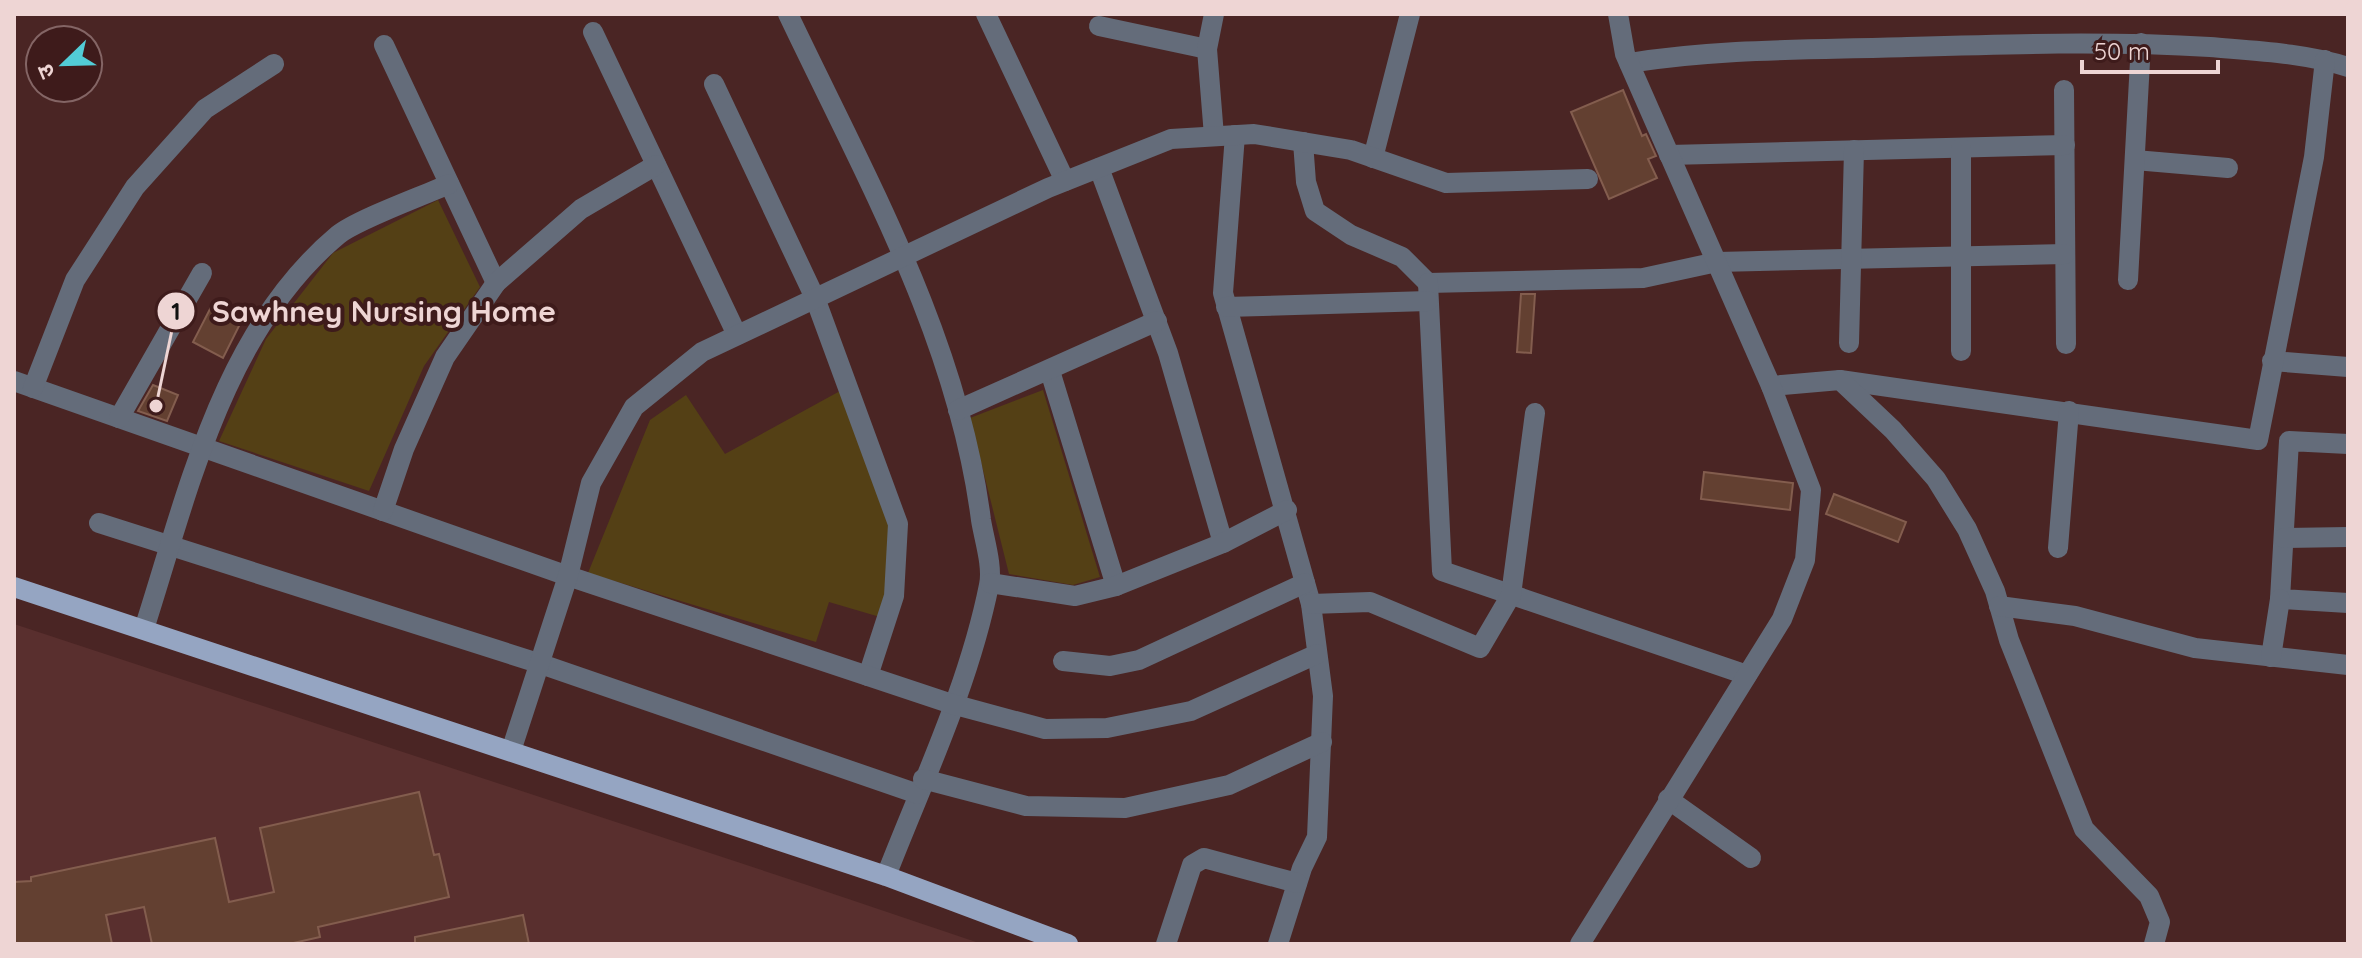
<svg xmlns="http://www.w3.org/2000/svg" width="2362" height="958" font-family="Quicksand,'Noto Sans Devanagari',sans-serif">
	<style>
		.built { fill: #592f2e }
		.green { fill: #544015 }
		.building { fill: #634031; stroke: #835d4e; stroke-width: 2 }
		.lines { fill: none; stroke-linecap: round; stroke-linejoin: round }
		.minor { stroke: #646c7a; stroke-width: 20 }
		.major { stroke: #95a5c2; stroke-width: 20 }
		.leader { fill: none; stroke: #eed5d4; stroke-width: 3 }
		.callout-dot { fill: #eed5d4; stroke: #3e1b1b; stroke-width: 3 }
		.mark-label { font-size: 24px; text-anchor: middle; font-weight: bold; fill: #111 }
		.callout-label { font-size: 30px; text-anchor: middle; font-weight: bold; fill: #eed5d4; stroke: #3e1b1b; stroke-width: 8; stroke-linejoin: round; paint-order: stroke }
	</style>
	<rect width="100%" height="100%" fill="#4a2524"/>
	<polygon class="built" points="14,624 804,884 976,942 14,944"/>
	<g class="green">
		<polygon points="438,200 480,287 424,366 369,491 219,441 266,339 333,253"/>
		<polygon points="851,385 898,555 880,617 829,602 816,642 588,573 650,420 686,395 725,454"/>
		<polygon points="1043,390 1100,577 1073,585 1009,574 970,418"/>
	</g>
	<g class="building">
		<polygon points="1623,90 1642,136 1646,134 1656,156 1648,159 1657,178 1609,199 1571,112"/>
		<polygon points="1521,294 1535,294 1531,353 1517,352"/>
		<polygon points="211,307 241,322 223,358 193,342"/>
		<polygon points="153,385 178,395 167,421 138,411"/>
		<polygon points="1704,472 1793,483 1790,510 1701,499"/>
		<polygon points="1834,494 1906,522 1898,542 1826,514"/>
		<polygon points="419,792 434,855 439,854 449,897 318,927 320,937 289,944 152,944 144,907 106,915 112,944 14,944 14,882 31,881 31,877 215,838 229,902 274,892 260,828"/>
		<polygon points="523,915 529,944 415,944 415,937"/>
	</g>
	<g class="lines">
		<g class="minor">
			<path d="M788 14C865 176 958 339 981 520 984 539 993 566 989 585 969 685 923 781 886 876"/>
			<polyline points="986,14 1065,181"/>
			<polyline points="1099,26 1207,49"/>
			<polyline points="593,32 737,335"/>
			<polyline points="384,45 496,283"/>
			<path d="M1629 63C1721 48 1814 50 1907 47 2008 44 2109 41 2210 47 2256 51 2305 53 2348 67"/>
			<polyline points="714,84 815,298 898,524 894,596 868,676"/>
			<polyline points="2064,90 2066,344"/>
			<polyline points="1235,135 1223,293 1311,604 1323,696 1317,837 1302,868 1278,944"/>
			<polyline points="1214,136 1207,49 1214,14"/>
			<polyline points="1303,142 1306,182 1315,211 1351,235 1402,257 1428,283 1643,278 1717,262 2065,254"/>
			<polyline points="1669,155 2065,145"/>
			<polyline points="1373,158 1410,14"/>
			<polyline points="2135,160 2228,168"/>
			<polyline points="1099,168 1168,353 1223,543"/>
			<polyline points="2128,280 2141,43"/>
			<polyline points="1428,283 1442,571 1747,675"/>
			<polyline points="1226,307 1428,301"/>
			<polyline points="1849,343 1854,150"/>
			<polyline points="1961,351 1961,148"/>
			<polyline points="2272,361 2348,367"/>
			<polyline points="1050,371 1116,586"/>
			<polyline points="1840,380 2258,440 2314,157 2325,60"/>
			<polyline points="14,381 568,576 952,704 1045,729 1107,728 1191,711 1317,654"/>
			<polyline points="1771,386 1840,380 1893,430 1936,479 1967,529 1995,591 2009,640 2084,829 2149,896 2160,922 2154,944"/>
			<polyline points="33,388 75,280 135,187 205,109 274,64"/>
			<polyline points="958,410 1157,321"/>
			<polyline points="119,418 202,273"/>
			<polyline points="2348,444 2289,441 2280,599 2348,603"/>
			<polyline points="383,511 404,449 445,357 496,283 581,209 656,165"/>
			<polyline points="99,523 538,663 918,794"/>
			<polyline points="2284,538 2348,537"/>
			<polyline points="2058,548 2069,411"/>
			<polyline points="990,583 1075,596 1116,586 1223,543 1287,510"/>
			<polyline points="1311,604 1370,602 1480,648 1511,595 1535,413"/>
			<polyline points="1999,606 2075,616 2195,648 2348,665"/>
			<path d="M144 629C188 492 223 331 338 235 358 219 423 196 449 184"/>
			<polyline points="2271,657 2280,599"/>
			<polyline points="1063,661 1110,666 1139,660 1305,583"/>
			<polyline points="511,751 568,576 591,483 634,407 702,352 1048,188 1171,139 1254,134 1351,150 1446,183 1588,179"/>
			<polyline points="923,779 1026,806 1125,808 1229,785 1322,742"/>
			<polyline points="1668,799 1751,858"/>
			<polyline points="1166,944 1192,865 1204,858 1297,883"/>
			<polyline points="1580,944 1782,619 1805,560 1811,490 1771,386 1625,54 1618,14"/>
		</g>
		<polyline class="major" points="14,587 886,876 1068,944"/>
	</g>
	<path class="leader" d="M156 406L176 311"/>
	<g class="callout-dot">
		<circle cx="156" cy="406" r="8"/>
		<circle cx="176" cy="311" r="20"/>
	</g>
	<g class="mark-label">
		<text x="176" y="320">1</text>
	</g>
	<g class="callout-label">
		<text x="384" y="322">Sawhney Nursing Home</text>
	</g>
	<rect width="2362" height="958" fill="none" stroke="#eed5d4" stroke-width="32"/>
	<g transform="translate(64 64) rotate(247)"><circle r="38" fill="#3e1b1b" stroke="#846565" stroke-width="2"/>
	<path d="M0-6L14 30L0 20L-14 30Z" fill="#52ccd6"/>
	<text y="-12" font-size="22" font-weight="bold" text-anchor="middle" fill="#eed5d4">उ</text>
	</g>
	<path d="M2082 60v12h136v-12" fill="none" stroke="#eed5d4" stroke-width="4"/>
	<text x="2094" y="60" font-size="24" fill="#eed5d4" stroke="#3e1b1b" stroke-width="6" paint-order="stroke">50 m</text>
</svg>
